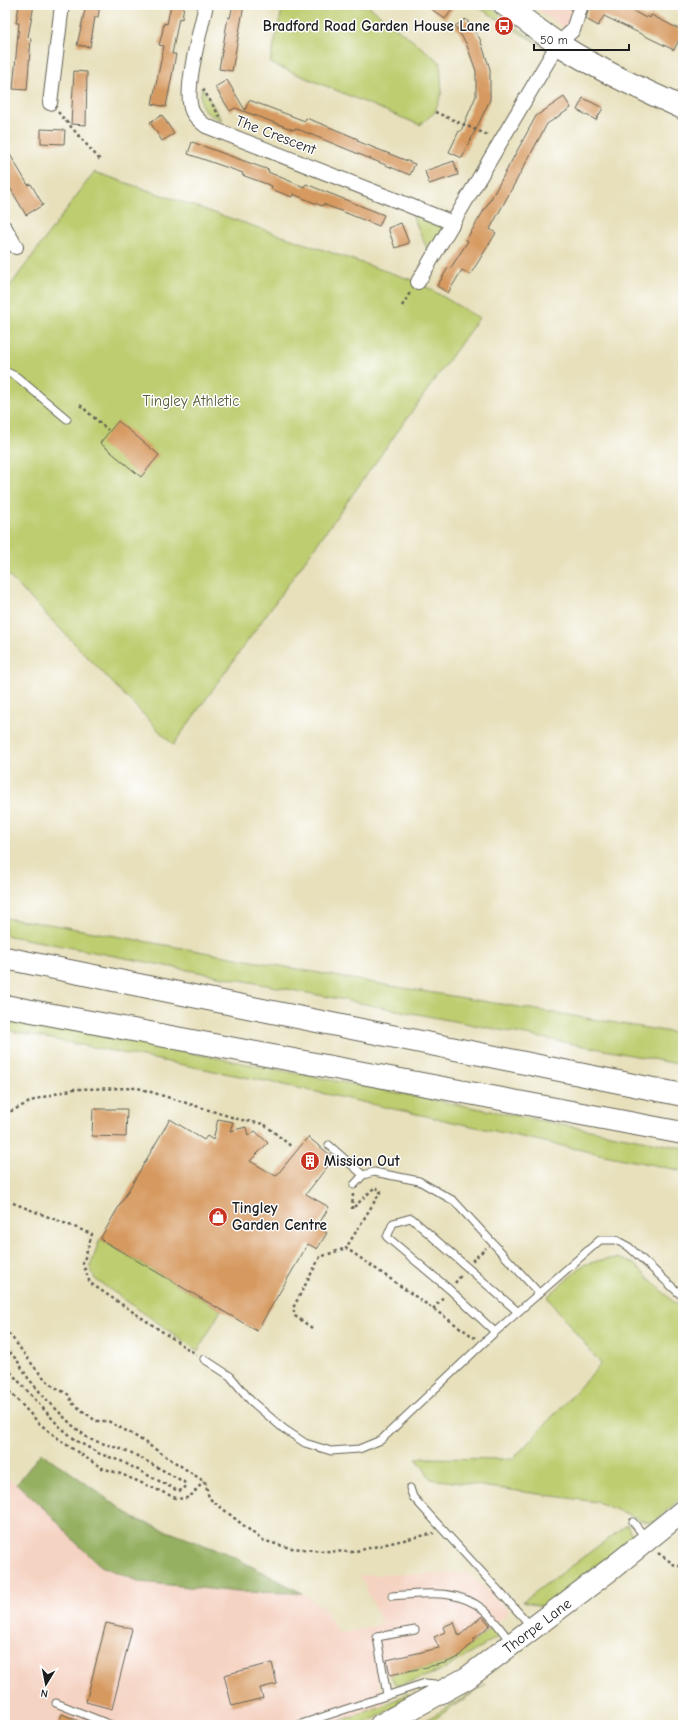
<svg xmlns="http://www.w3.org/2000/svg" width="688" height="1730" font-family="'Comic Neue',sans-serif">
	<style>
		.built { fill: #f5d3c2 }
		.green { fill: #bdcd6f; stroke: #6c7446 }
		.forest { fill: #96b062; stroke: #59663f }
		.building { fill: #d6995e }
		.lines { fill: none; stroke-linecap: round; stroke-linejoin: round }
		.service-casing { stroke: #636154; stroke-width: 9 }
		.minor-casing { stroke: #636154; stroke-width: 16 }
		.primary-casing { stroke: #636154; stroke-width: 24 }
		.motorway-casing { stroke: #636154; stroke-width: 24 }
		.path { stroke: #636154; stroke-width: 2.5; stroke-dasharray: 3 3; stroke-linecap: butt }
		.service { stroke: #fff; stroke-width: 7 }
		.minor { stroke: #fff; stroke-width: 14 }
		.primary { stroke: #fff; stroke-width: 22 }
		.motorway { stroke: #fff; stroke-width: 22 }
		.labels { text-anchor: middle; dominant-baseline: central; stroke-width: 3; stroke-linejoin: round; paint-order: stroke }
		.poi-label { font-size: 15px; font-weight: bold; fill: #1c1c1c; stroke: #fff; text-anchor: start }
		.street-label { font-size: 15px; fill: #1c1c1c; stroke: #fff }
		.park-label { font-size: 15px; fill: #545a39; stroke: #fff }
	</style>
	<rect width="100%" height="100%" fill="#fff"/>
	<filter id="ink" filterUnits="userSpaceOnUse"><feTurbulence type="fractalNoise" baseFrequency=".025" numOctaves="2"/><feDisplacementMap in="SourceGraphic" scale="8" xChannelSelector="R" yChannelSelector="G"/><feConvolveMatrix kernelMatrix="1 2 1 2 8 2 1 2 1" color-interpolation-filters="sRGB"/></filter>
	<filter id="wash" filterUnits="userSpaceOnUse"><feTurbulence type="fractalNoise" baseFrequency=".012" numOctaves="4" result="noise"/><feDisplacementMap in="SourceGraphic" scale="16" xChannelSelector="R" yChannelSelector="G"/><feGaussianBlur stdDeviation="0.9" result="paint"/><feColorMatrix in="noise" values="0 0 0 0 0 0 0 0 0 0 0 0 0 0 0 0 0 1.4 0 .05"/><feComposite in="paint" operator="in"/></filter>
	<g filter="url(#wash)">
		<rect width="100%" height="100%" fill="#e7e0bb"/>
		<g class="built">
			<polygon points="531,5 573,5 567,30"/>
			<polygon points="5,1477 17,1484 52,1516 73,1540 140,1582 238,1592 302,1593 324,1608 339,1634 382,1624 360,1575 468,1573 510,1611 457,1658 445,1663 390,1675 378,1680 385,1705 328,1725 5,1725"/>
		</g>
		<g class="green">
			<polygon points="283,5 367,5 440,62 442,92 435,112 420,125 270,63"/>
			<polygon points="475,5 487,5 546,49"/>
			<path d="M202 87 222 120C203 113 198 107 202 87Z"/>
			<polygon points="94,172 418,282 479,318 173,745 5,572 5,293"/>
			<polygon points="408,205 453,223 431,258"/>
			<polygon points="5,918 55,925 385,985 683,1034 683,1065 5,935"/>
			<polygon points="5,1017 683,1148 683,1171 604,1155 275,1083 5,1030"/>
			<polygon points="100,1239 221,1310 198,1351 95,1279 90,1267"/>
			<path d="M618 1258 634 1264 683 1311V1496L654 1522C647 1523 643 1521 637 1518L597 1502 431 1479 416 1458 513 1459 601 1364 547 1297 583 1265 601 1260Z"/>
			<polygon points="627,1525 633,1537 549,1603 541,1606 523,1601"/>
			<polygon points="492,1626 498,1637 441,1671 400,1685 395,1684 390,1675 445,1663 456,1658"/>
			<polygon points="486,1684 426,1725 418,1725"/>
			<polygon points="407,1694 412,1696 372,1720 360,1725 328,1725 385,1705"/>
		</g>
		<polygon class="forest" points="41,1453 70,1472 135,1519 228,1554 302,1593 238,1592 140,1582 101,1566 73,1540 52,1516 17,1484"/>
		<g id="blocks">
			<g class="building">
				<polygon points="19,5 34,5 28,37 31,38 27,90 13,89 19,23 16,23"/>
				<polygon points="86,5 100,5 98,17 95,17 90,47 77,45"/>
				<polygon points="171,5 184,5 182,19 179,18 172,54 176,54 166,107 152,104 164,46 159,45 162,34 164,23 167,24"/>
				<polygon points="233,5 244,5 232,71 219,69 228,17 230,18"/>
				<polygon points="426,5 456,5 445,19"/>
				<polygon points="589,5 622,5 646,18 647,16 650,18 651,15 683,31 674,50 604,16 598,26 586,19"/>
				<polygon points="466,19 480,39 490,69 490,100 462,158 449,152 459,131 461,131 476,96 476,71 466,43 455,26"/>
				<polygon points="74,71 87,72 86,125 71,124"/>
				<polygon points="227,80 245,110 249,100 305,121 306,118 327,126 358,139 357,141 415,164 410,175 295,128 294,130 235,108 230,111 215,87"/>
				<polygon points="564,97 571,108 547,124 490,229 496,233 470,275 462,270 448,293 437,286 448,268 450,269 468,241 466,240 492,197 536,116"/>
				<polygon points="583,98 603,108 596,120 577,110"/>
				<polygon points="162,115 174,134 162,141 150,122"/>
				<polygon points="41,129 65,130 64,144 41,143"/>
				<polygon points="192,142 269,170 268,172 304,187 306,184 384,215 379,226 323,204 322,206 293,194 292,197 271,189 272,186 242,175 243,173 188,154"/>
				<polygon points="5,146 28,185 31,184 43,205 26,215 9,186 5,188"/>
				<polygon points="454,161 458,175 429,184 425,171"/>
				<polygon points="401,223 409,243 395,248 388,228"/>
				<polygon points="118,421 159,455 141,477 100,443"/>
				<polygon points="93,1109 127,1109 126,1137 92,1136"/>
				<polygon points="170,1119 204,1140 207,1136 213,1140 218,1119 233,1122 230,1131 246,1127 248,1136 255,1131 268,1143 250,1161 276,1176 308,1137 334,1158 306,1194 329,1207 317,1227 327,1233 317,1249 308,1244 257,1331 100,1239"/>
				<polygon points="482,1616 490,1625 473,1640 474,1641 457,1658 445,1663 390,1675 387,1660 439,1648 434,1637 445,1632 443,1627 454,1622 459,1636"/>
				<polygon points="106,1623 132,1629 112,1709 86,1702"/>
				<polygon points="272,1663 277,1684 260,1688 263,1698 232,1706 224,1675"/>
				<polygon points="62,1714 88,1725 57,1725"/>
			</g>
		</g>
	</g>
	<g filter="url(#ink)">
		<use href="#blocks" fill-opacity="0" stroke="#636154" stroke-width="1"/>
		<g class="lines">
			<g class="service-casing">
				<g id="service">
					<polyline points="5,371 17,377 67,419"/>
					<polyline points="329,1145 363,1175"/>
					<polyline points="354,1185 363,1175 374,1172 419,1181 454,1201 538,1292"/>
					<polyline points="495,1332 449,1289 387,1237 393,1223 411,1218 517,1311"/>
					<polyline points="204,1359 230,1376 251,1401 284,1429 305,1443 331,1451 359,1449 381,1440 495,1332 600,1240 616,1240 629,1247 683,1297"/>
					<polyline points="410,1488 413,1497 531,1626"/>
					<polyline points="633,1522 646,1538"/>
					<path d="M392 1596C425 1594 457 1588 484 1610 494 1619 502 1631 510 1641"/>
					<polyline points="387,1695 377,1637 415,1630"/>
					<polyline points="56,1703 111,1725"/>
					<polyline points="298,1725 425,1683 435,1684 441,1687"/>
				</g>
			</g>
			<g class="minor-casing">
				<g id="minor">
					<path d="M206 5C201 28 183 91 192 111 195 118 201 122 206 126L408 205 453 223"/>
					<polyline points="50,103 62,5"/>
					<polyline points="5,228 16,247"/>
					<polyline points="418,282 558,44 573,30 581,5"/>
				</g>
			</g>
			<g class="primary-casing">
				<g id="primary">
					<path d="M505 5C523 18 541 33 560 45 599 70 641 89 683 108"/>
					<polyline points="381,1725 467,1678 611,1569 683,1511"/>
				</g>
			</g>
			<g class="motorway-casing">
				<g id="motorway">
					<polyline points="5,958 683,1095"/>
					<polyline points="5,1006 683,1133"/>
				</g>
			</g>
			<g class="path">
				<polyline points="203,89 220,117"/>
				<polyline points="58,112 101,161"/>
				<polyline points="435,112 490,136"/>
				<polyline points="402,306 411,291"/>
				<polyline points="80,405 108,430"/>
				<polyline points="5,1114 36,1099 74,1089 138,1088 241,1120 264,1124 292,1147"/>
				<polyline points="353,1194 352,1209 375,1187 381,1191 346,1248 475,1338"/>
				<polyline points="13,1203 92,1234 83,1264 90,1283 197,1355"/>
				<polyline points="472,1261 486,1248"/>
				<polyline points="455,1283 462,1274"/>
				<polyline points="433,1309 444,1296"/>
				<polyline points="312,1328 295,1316 293,1308 320,1257 346,1248"/>
				<path d="M5 1329C21 1347 34 1371 53 1386 58 1389 64 1392 69 1395L72 1403 96 1421H108L132 1434 205 1482 209 1498 262 1540 290 1548 324 1551 352 1552 434 1533"/>
				<polyline points="5,1348 17,1360 28,1378 45,1398 72,1425 89,1439 130,1452 184,1482 186,1486 183,1490 178,1491 121,1461 100,1454 77,1441 59,1426 5,1366"/>
				<path d="M5 1387 40 1424 64 1443 88 1459 102 1468 121 1474 176 1498C194 1501 192 1490 205 1482"/>
				<polyline points="658,1553 675,1565 683,1567"/>
			</g>
			<use href="#service" class="service"/>
			<use href="#minor" class="minor"/>
			<use href="#primary" class="primary"/>
			<use href="#motorway" class="motorway"/>
		</g>
	</g>
	<defs>
		<g id="bus-disc" transform="scale(1)"><circle r="9.5" fill="#c8321e" stroke="#fff"/><path d="M-5-6H5V4H4V6H2V4H-2V6H-4V4H-5ZM-3.5-4V0h7V-4ZM-3.5 1.2v1.5H-2V1.2ZM2 1.2v1.5H3.5V1.2Z" fill="#fff"/></g>
		<g id="building-disc" transform="scale(1)"><circle r="9.5" fill="#c8321e" stroke="#fff"/><path d="M-4-6H4V6H1V3H-1V6H-4ZM-2.5-4.3h1.7v1.8h-1.7ZM.8-4.3h1.7v1.8H.8ZM-2.5-1h1.7V.8h-1.7ZM.8-1h1.7V.8H.8Z" fill="#fff"/></g>
		<g id="shop-disc" transform="scale(1)"><circle r="9.5" fill="#c8321e" stroke="#fff"/><path d="M-5-2.5h2.3a2.7 3.5 0 0 1 5.4 0H5L5.5 6h-11ZM-1.5-2.5h3a1.5 2.3 0 0 0-3 0Z" fill="#fff"/></g>
	</defs>
	<g fill-rule="evenodd">
		<use href="#bus-disc" x="504" y="26"/>
		<use href="#building-disc" x="310" y="1161"/>
		<use href="#shop-disc" x="218" y="1217"/>
	</g>
	<g class="labels">
		<g class="poi-label">
			<text x="490" y="26" text-anchor="end">Bradford Road Garden House Lane</text>
			<text x="324" y="1161">Mission Out</text>
			<text x="232" y="1208">Tingley<tspan x="232" dy="17">Garden Centre</tspan></text>
		</g>
		<g class="street-label">
			<text transform="translate(276 135) rotate(21)">The Crescent</text>
			<text transform="translate(537 1626) rotate(-37)">Thorpe Lane</text>
		</g>
		<g class="park-label">
			<text x="191" y="401">Tingley Athletic</text>
		</g>
	</g>
	<rect width="688" height="1730" fill="none" stroke="#fff" stroke-width="20"/>
	<g transform="translate(46 1684) rotate(190)" stroke="#ffffff" stroke-width="3" paint-order="stroke">
	<path d="M0-3L7 15L0 10L-7 15Z" fill="#1c1c1c"/>
	<text y="-6" font-size="11" font-weight="bold" text-anchor="middle" fill="#1c1c1c">N</text>
	</g>
	<path d="M534 44v6h95v-6" fill="none" stroke="#1c1c1c" stroke-width="2"/>
	<text x="540" y="44" font-size="12" fill="#1c1c1c" stroke="#ffffff" stroke-width="3" paint-order="stroke">50 m</text>
</svg>
